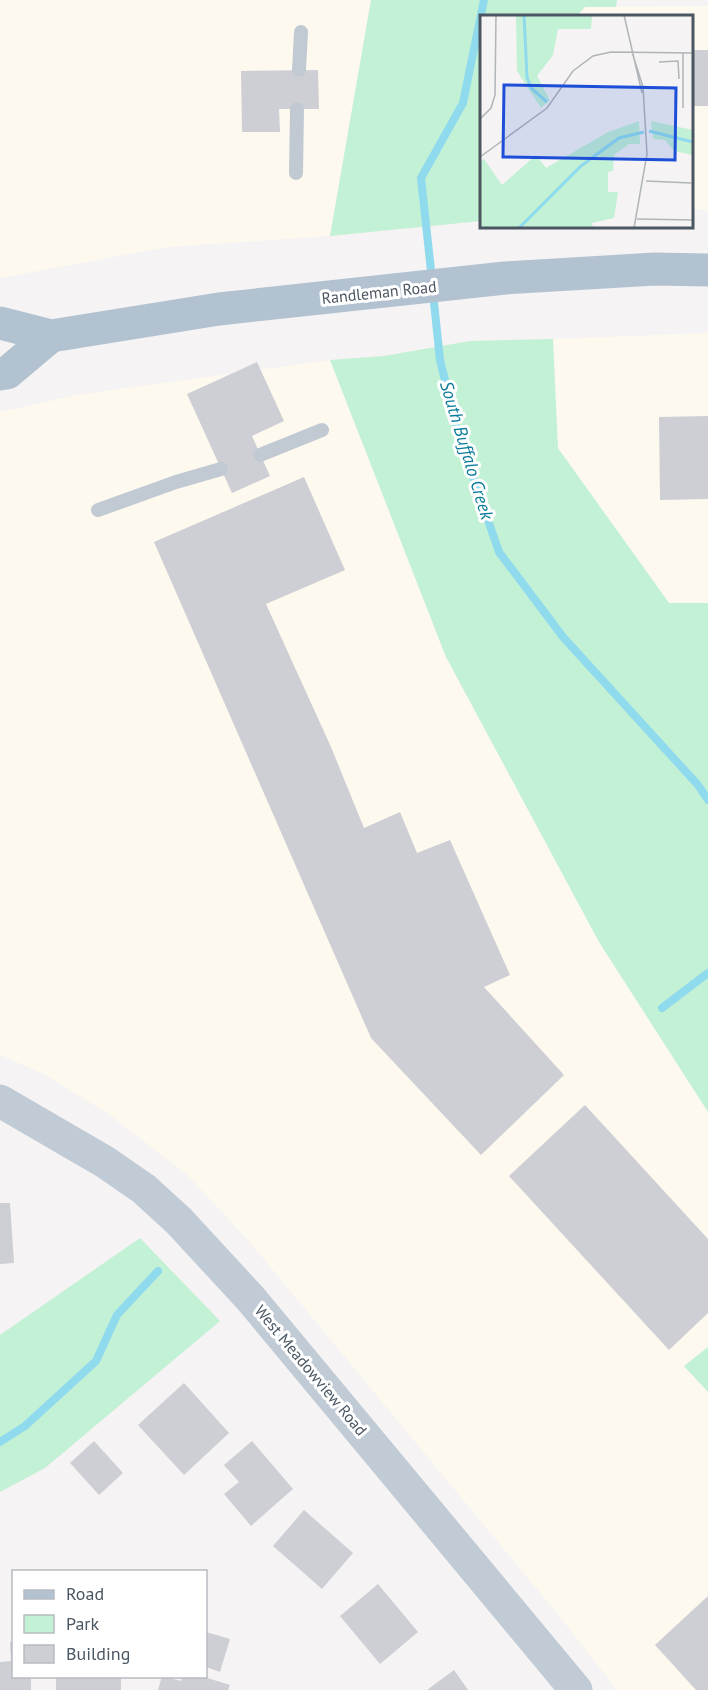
<svg xmlns="http://www.w3.org/2000/svg" width="708" height="1690" font-family="'PT Sans',sans-serif">
	<style>
		.commercial { fill: #fdf9ef }
		.green { fill: #c3f1d5 }
		.lines { fill: none; stroke-linecap: round; stroke-linejoin: round }
		.stream { stroke: #90daee; stroke-width: 8 }
		.building { fill: #cdcfd5 }
		.lane { stroke: #c1cad2; stroke-width: 14 }
		.secondary { stroke: #c1cbd6; stroke-width: 33 }
		.primary { stroke: #b3c2d1; stroke-width: 33 }
		.labels { text-anchor: middle; dominant-baseline: central; stroke-width: 6; stroke-linejoin: round; paint-order: stroke }
		.street-label { font-size: 16px; fill: #4a5661; stroke: #fff }
		.water-label { font-size: 18px; font-style: italic; fill: #0c7c9b; stroke: #fff }
		.inset-river { fill: none; stroke: #90daee; stroke-width: 3 }
		.inset-road { fill: none; stroke: #b1b4b9; stroke-width: 1.5 }
		.view { fill: #1d4ed8; fill-opacity: 0.15; stroke: #1d4ed8; stroke-width: 3 }
		.inset-edge { fill: none; stroke: #4a5661; stroke-width: 3 }
	</style>
	<rect width="100%" height="100%" fill="#f5f3f3"/>
	<g class="commercial">
		<polygon points="0,0 371,0 330,236 168,247 0,278"/>
		<polygon points="708,6 708,210 692,209 692,16 577,16 585,7"/>
		<polygon points="708,333 708,603 669,603 557,448 553,339"/>
		<polygon points="330,360 446,657 599,942 708,1112 708,1347 684,1366 708,1392 708,1690 617,1690 560,1617 248,1240 186,1174 107,1113 44,1074 0,1055 0,412 76,395"/>
	</g>
	<g class="green">
		<polygon points="371,0 617,0 616,7 585,7 577,16 482,16 481,221 330,236"/>
		<polygon points="553,339 558,448 669,603 708,603 708,1112 599,942 446,657 330,360 384,356 470,341"/>
		<polygon points="140,1238 220,1321 45,1468 0,1492 0,1335"/>
		<polygon points="708,1347 708,1392 684,1366"/>
	</g>
	<g class="lines">
		<g class="stream">
			<polyline points="432,280 421,178 463,103 484,0"/>
			<polyline points="433,293 440,360 458,433 499,552 563,637 698,785 708,800"/>
			<polyline points="662,1008 708,973"/>
			<polyline points="0,1442 25,1426 96,1361 117,1315 158,1271"/>
		</g>
	</g>
	<g class="building">
		<rect x="692" y="50" width="16" height="56"/>
		<polygon points="318,70 319,109 279,109 280,132 242,132 241,71"/>
		<polygon points="257,362 284,421 252,436 270,476 232,493 187,394"/>
		<polygon points="708,416 708,499 660,500 659,417"/>
		<polygon points="304,477 345,570 266,604 331,747 364,828 400,812 417,853 450,840 510,975 484,987 564,1075 481,1155 371,1038 154,542"/>
		<polygon points="585,1105 708,1239 708,1313 669,1350 509,1176"/>
		<polygon points="0,1203 10,1203 14,1263 0,1264"/>
		<polygon points="184,1383 229,1433 184,1475 138,1425"/>
		<polygon points="94,1441 123,1473 99,1495 70,1463"/>
		<polygon points="252,1441 293,1489 251,1526 224,1494 239,1482 224,1465"/>
		<polygon points="304,1510 353,1553 322,1589 273,1546"/>
		<polygon points="378,1584 418,1632 380,1664 340,1616"/>
		<polygon points="708,1596 708,1690 696,1690 655,1645"/>
		<polygon points="206,1632 230,1639 220,1672 206,1667"/>
		<polygon points="10,1642 14,1642 14,1676 31,1676 31,1690 0,1690 0,1662 11,1661"/>
		<polygon points="454,1670 468,1690 427,1690"/>
		<rect x="56" y="1676" width="65" height="14"/>
		<polygon points="162,1676 181,1681 182,1676 201,1676 230,1685 228,1690 158,1690"/>
	</g>
	<g class="lines">
		<g class="lane">
			<polyline points="299,70 301,32"/>
			<polyline points="296,173 297,109"/>
			<polyline points="260,455 322,430"/>
			<polyline points="98,510 176,482 221,469"/>
		</g>
		<polyline class="secondary" points="0,1101 105,1162 144,1189 179,1221 251,1299 576,1690"/>
		<g class="primary">
			<polyline points="0,323 51,336 219,309 505,278 655,269 708,270"/>
			<polyline points="0,374 7,373 51,336"/>
		</g>
	</g>
	<g class="labels">
		<g class="street-label">
			<text transform="translate(379 292) rotate(-6)">Randleman Road</text>
			<text transform="translate(311 1370) rotate(50)">West Meadowview Road</text>
		</g>
		<g class="water-label">
			<text transform="translate(467 450) rotate(73)">South Buffalo Creek</text>
		</g>
	</g>
	<g transform="translate(480 15)">
		<rect width="213" height="213" fill="#f5f3f3"/>
		<path d="M36 0H112L111 14H78L73 40 57 61 70 85 61 93 37 56ZM159 106 160 129H149L134 140 133 156 128 157V177H138L134 203 112 208 113 213H0V146L4 144 22 170 56 140 66 153 128 117ZM171 106 213 115V140L194 136 185 125 173 124Z" fill="#c3f1d5"/>
		<path class="inset-river" d="M44 0 47 62 51 73 67 87M169 116 213 127M39 213 101 151 139 123 164 117"/>
		<path class="inset-road" d="M144 0 162 78M152 37 163 72 167 139 154 213M179 47 198 46 199 64M203 93V38M0 104 11 93 15 80 16 0M0 142 67 93 93 56 113 41 131 37 213 38M166 166 211 168M157 204 213 205"/>
		<path class="view" d="M24 70 196 73 195 145 23 142Z"/>
		<rect width="213" height="213" class="inset-edge"/>
	</g>
	<rect x="12" y="1570" width="195" height="108" fill="#ffffff" stroke="#b7bbc0" stroke-width="1.5"/>
	<rect x="24" y="1590" width="30" height="9" fill="#b3c2d1" stroke="#b7bbc0" stroke-width="1.5"/>
	<text x="66" y="1600" font-size="18" fill="#4a5661">Road</text>
	<rect x="24" y="1615" width="30" height="18" fill="#c3f1d5" stroke="#b7bbc0" stroke-width="1.5"/>
	<text x="66" y="1630" font-size="18" fill="#4a5661">Park</text>
	<rect x="24" y="1645" width="30" height="18" fill="#cdcfd5" stroke="#b7bbc0" stroke-width="1.5"/>
	<text x="66" y="1660" font-size="18" fill="#4a5661">Building</text>
</svg>
